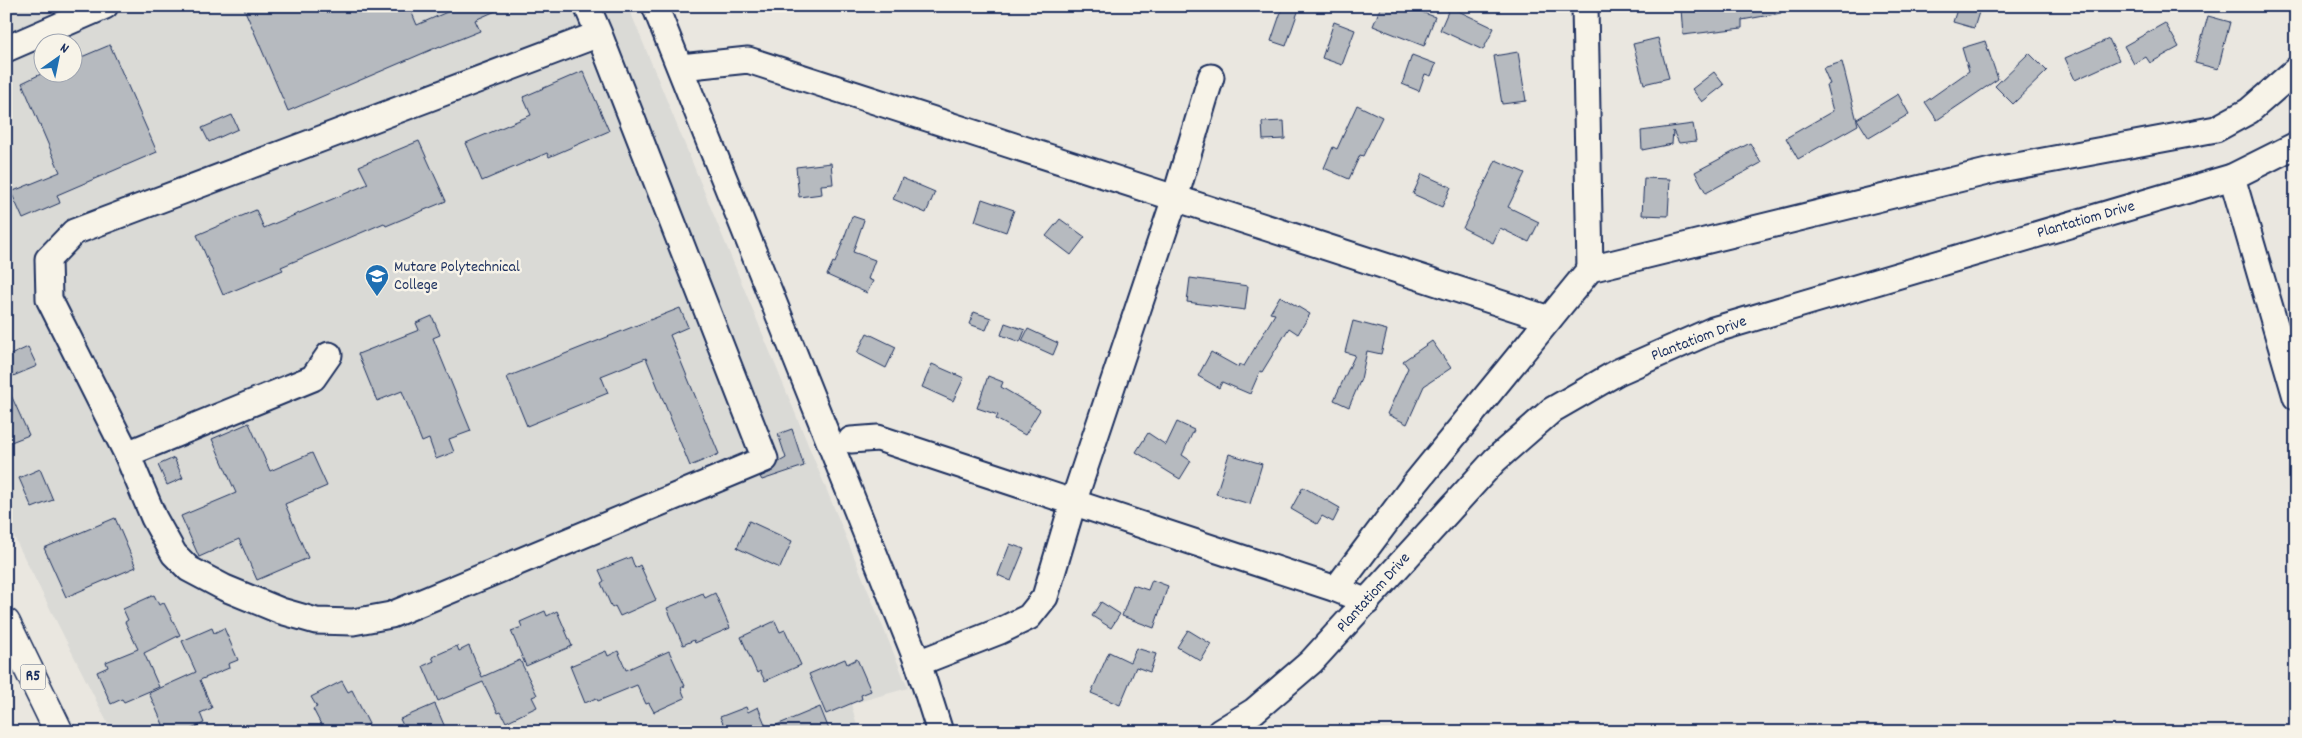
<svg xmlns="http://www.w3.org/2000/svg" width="2302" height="738" font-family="Dekko,sans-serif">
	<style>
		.built { fill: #dadad6; fill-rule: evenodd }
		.building { fill: #b6babf; stroke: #1b2f5e }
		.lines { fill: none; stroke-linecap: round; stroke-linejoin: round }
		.minor-casing { stroke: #1b2f5e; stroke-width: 29 }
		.highway-casing { stroke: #1b2f5e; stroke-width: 31 }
		.minor { stroke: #f7f3e8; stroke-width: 25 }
		.highway { stroke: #f7f3e8; stroke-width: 28 }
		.labels { text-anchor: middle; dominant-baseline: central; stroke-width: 5; stroke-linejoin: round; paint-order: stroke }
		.shield { fill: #f7f3e8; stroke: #5d6a87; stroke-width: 1 }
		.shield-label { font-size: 15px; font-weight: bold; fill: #1b2f5e }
		.street-label { font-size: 16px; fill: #1b2f5e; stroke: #f7f3e8 }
		.poi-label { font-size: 16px; fill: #1b2f5e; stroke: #f7f3e8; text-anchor: start }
	</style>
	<rect width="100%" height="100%" fill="#eae7e0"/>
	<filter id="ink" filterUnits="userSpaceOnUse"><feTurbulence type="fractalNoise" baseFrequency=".02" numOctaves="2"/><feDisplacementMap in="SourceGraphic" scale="10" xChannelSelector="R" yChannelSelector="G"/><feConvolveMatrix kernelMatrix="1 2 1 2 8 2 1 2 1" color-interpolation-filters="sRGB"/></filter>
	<g filter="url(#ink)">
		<path class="built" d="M6 6H628L908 688 851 704 859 732H112L6 521ZM42 42H72V72H42Z"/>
		<g class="building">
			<polygon points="243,6 409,6 417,25 461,6 507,6 475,20 480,31 440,47 440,46 288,111"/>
			<polygon points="1283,6 1300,6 1286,46 1271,41"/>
			<polygon points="1381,6 1421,6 1419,11 1435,17 1424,46 1373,26"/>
			<polygon points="1705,6 1780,6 1781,13 1742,20 1742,28 1683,35 1681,9"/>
			<polygon points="1958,6 1979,12 1974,28 1953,22"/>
			<polygon points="1450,7 1494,28 1483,50 1440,30"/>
			<polygon points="2208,16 2230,22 2218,69 2195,63"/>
			<polygon points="1334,22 1355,30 1342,65 1322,58"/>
			<polygon points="2165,23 2179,47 2150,63 2146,57 2134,64 2124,46"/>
			<polygon points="1658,38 1669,78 1644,84 1633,44"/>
			<polygon points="2109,39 2119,60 2075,80 2065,58"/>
			<polygon points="1985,41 1998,79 1937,120 1925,102 1969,71 1962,48"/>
			<polygon points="110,45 157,152 57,195 60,203 23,219 11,192 60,172 22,83 45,72 72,72 72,61"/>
			<polygon points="1518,52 1526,101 1502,104 1494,56"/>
			<polygon points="2029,53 2047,71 2013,104 1995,86"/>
			<polygon points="1412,55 1436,64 1431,76 1425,74 1419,91 1402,84"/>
			<polygon points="1842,62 1858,125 1798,159 1786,138 1833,111 1826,85 1830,84 1823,68"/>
			<polygon points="583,71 609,131 549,157 547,153 482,181 466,143 531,115 523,97"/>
			<polygon points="1714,72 1724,85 1702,102 1692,89"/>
			<polygon points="1898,94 1909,114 1869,138 1857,119"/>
			<polygon points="1357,105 1382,117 1363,156 1360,155 1349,179 1324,168 1333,147 1337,149"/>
			<polygon points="232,115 238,129 209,142 202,128"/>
			<polygon points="1284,121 1285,139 1263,140 1262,122"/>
			<polygon points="1693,124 1696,141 1679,143 1673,131 1672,144 1642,150 1641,131"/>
			<polygon points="419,141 446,201 386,226 384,223 281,267 283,270 223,295 197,235 256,210 264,228 368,184 359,166"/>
			<polygon points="1750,143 1761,163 1706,193 1695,172"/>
			<polygon points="1496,160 1525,173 1508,207 1539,222 1529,242 1500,228 1493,243 1463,228"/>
			<polygon points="831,163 833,184 821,185 822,194 799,197 796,167"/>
			<polygon points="1422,174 1451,187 1442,207 1413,194"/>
			<polygon points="902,178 935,192 926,213 893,199"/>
			<polygon points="1644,178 1670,179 1668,216 1642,215"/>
			<polygon points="982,199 1014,210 1006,232 975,221"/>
			<polygon points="852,216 864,220 853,252 875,260 868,279 873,281 867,293 827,275 833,262 835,263"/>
			<polygon points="1060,219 1085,237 1071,255 1046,236"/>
			<polygon points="1190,278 1248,286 1245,310 1187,302"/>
			<polygon points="1280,296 1310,314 1298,334 1289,328 1262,372 1260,371 1250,394 1222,382 1219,388 1198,376 1211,352 1238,367 1239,364 1244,366 1275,314 1270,313"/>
			<polygon points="680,308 688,327 670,335 719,454 690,466 646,358 601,376 608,393 527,426 507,377"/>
			<polygon points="974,312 991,318 986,330 969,324"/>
			<polygon points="432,316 440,335 433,338 471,431 449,439 454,452 436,459 429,439 422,442 402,391 377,401 358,354 419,330 416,323"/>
			<polygon points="1353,321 1387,330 1381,354 1367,351 1361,379 1349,407 1334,400 1355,355 1345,352"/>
			<polygon points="1005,323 1025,330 1020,342 1001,335"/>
			<polygon points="1028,329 1058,343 1053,355 1022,341"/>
			<polygon points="867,333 896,347 886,368 857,353"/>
			<polygon points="1432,341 1451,368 1424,386 1407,424 1387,414 1408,368 1403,361"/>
			<polygon points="28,347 37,366 6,379 6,357"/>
			<polygon points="932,364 964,378 953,401 922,387"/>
			<polygon points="988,376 1003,382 1001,387 1040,410 1025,435 996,419 998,415 977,408"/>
			<polygon points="6,384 29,435 6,444"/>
			<polygon points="1177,422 1194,430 1182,455 1191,461 1180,479 1136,452 1148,433 1166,445"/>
			<polygon points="249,423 270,471 312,453 327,486 285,504 308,558 257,580 239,539 199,557 181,516 236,493 212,439"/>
			<polygon points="792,429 804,466 762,480 760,477 771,472 779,462 786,458 778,434"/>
			<polygon points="1229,454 1262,464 1250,504 1216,494"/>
			<polygon points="174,458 183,478 167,485 158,465"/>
			<polygon points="40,469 53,500 32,508 19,478"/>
			<polygon points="1303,487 1340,508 1333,522 1322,516 1317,524 1291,509"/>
			<polygon points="115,518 136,567 66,597 44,548"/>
			<polygon points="749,521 792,541 780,568 737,548"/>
			<polygon points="1010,544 1024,549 1011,581 998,575"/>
			<polygon points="631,557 635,568 640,565 656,600 620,616 615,606 612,608 601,583 604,581 599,570"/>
			<polygon points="1152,580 1168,586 1154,628 1122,616 1133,585 1148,590"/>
			<polygon points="703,593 705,598 715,593 730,628 695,643 694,640 683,645 667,608"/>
			<polygon points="154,595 159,605 164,603 180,635 144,653 159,687 124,702 122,699 111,704 97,672 108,667 106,662 138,649 125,622 128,620 123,609"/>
			<polygon points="1101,602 1120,614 1111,628 1092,616"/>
			<polygon points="545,611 547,616 557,611 572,646 526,666 511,631 522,627 520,622"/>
			<polygon points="775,621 780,632 785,630 801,665 765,681 760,671 757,673 741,637"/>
			<polygon points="212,628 214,633 224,628 238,660 228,664 229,668 200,680 212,708 200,713 204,723 185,732 170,732 168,727 165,729 149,693 196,672 182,641"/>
			<polygon points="1188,630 1211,644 1201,661 1177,647"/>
			<polygon points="457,646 459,651 469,646 482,677 520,660 537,695 532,697 537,707 506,722 501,712 498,713 483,682 438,701 423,666 434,661 432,657"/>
			<polygon points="1136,648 1156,654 1150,672 1136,667 1120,705 1091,693 1109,652 1130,662"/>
			<polygon points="606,651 608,656 618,651 626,670 669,651 685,686 681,688 685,698 654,712 649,703 646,704 637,685 598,701 596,698 585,703 570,666"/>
			<polygon points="845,659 847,664 857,659 871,691 861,695 862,699 826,714 809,674"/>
			<polygon points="342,681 348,692 352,690 369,724 354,732 325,732 313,709 317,707 311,697"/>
			<polygon points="435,704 447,732 406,732 400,719"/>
			<polygon points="746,707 748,712 758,707 767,729 820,707 830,732 727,732 720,717"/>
		</g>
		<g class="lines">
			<g class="minor-casing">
				<g id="minor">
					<polyline points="587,6 599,34 765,459 391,615 353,622 316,621 281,611 225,588 189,569 174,554 154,518 127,454 49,299 48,259 74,232 599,34"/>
					<polyline points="655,6 918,663 940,732"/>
					<polyline points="1585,6 1590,269"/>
					<polyline points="6,49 105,6"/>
					<polyline points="681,67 748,60 1549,319"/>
					<polyline points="2232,177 2296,397"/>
					<polyline points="851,440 878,438 1336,589"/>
					<polyline points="127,454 313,378 329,355"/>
					<polyline points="1367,602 1336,589 1414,485 1590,269 1995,170 2216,129 2249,111 2296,70"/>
					<polyline points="918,663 1000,631 1029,617 1045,597 1073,503 1175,198 1211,77"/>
					<polyline points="1220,732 1254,711 1311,662 1495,460 1552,410 1618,372 1713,330 2232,177 2296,145"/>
				</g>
			</g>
			<g class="highway-casing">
				<polyline id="highway" points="6,623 59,732"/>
			</g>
			<use href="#minor" class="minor"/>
			<use href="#highway" class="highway"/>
		</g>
	</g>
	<defs>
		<g id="university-pin" transform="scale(1.25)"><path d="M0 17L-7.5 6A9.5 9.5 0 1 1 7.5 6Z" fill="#1f6fb2" stroke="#f7f3e8"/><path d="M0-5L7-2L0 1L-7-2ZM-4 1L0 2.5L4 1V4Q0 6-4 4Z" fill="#fff"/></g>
	</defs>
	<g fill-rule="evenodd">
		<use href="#university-pin" x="377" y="276"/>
	</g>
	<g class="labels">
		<rect class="shield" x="20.5" y="664.5" width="25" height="25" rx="4"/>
		<g class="shield-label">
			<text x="33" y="677">R5</text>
		</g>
		<g class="street-label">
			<text transform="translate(2086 220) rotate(-16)">Plantatiom Drive</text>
			<text transform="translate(1699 339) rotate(-21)">Plantatiom Drive</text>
			<text transform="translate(1374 593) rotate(-48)">Plantatiom Drive</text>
		</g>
		<g class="poi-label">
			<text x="394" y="267">Mutare Polytechnical<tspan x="394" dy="18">College</tspan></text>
		</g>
	</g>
	<rect width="2302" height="738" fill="none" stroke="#f7f3e8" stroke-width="25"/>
	<rect x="12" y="12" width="2277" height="713" fill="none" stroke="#1b2f5e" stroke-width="2" filter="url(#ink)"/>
	<g transform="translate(58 58) rotate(33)"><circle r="24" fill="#f7f3e8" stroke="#9fa5b1"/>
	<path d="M0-4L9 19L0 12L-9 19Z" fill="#1f6fb2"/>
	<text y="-8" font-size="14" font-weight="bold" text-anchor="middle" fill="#1b2f5e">N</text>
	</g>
</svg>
